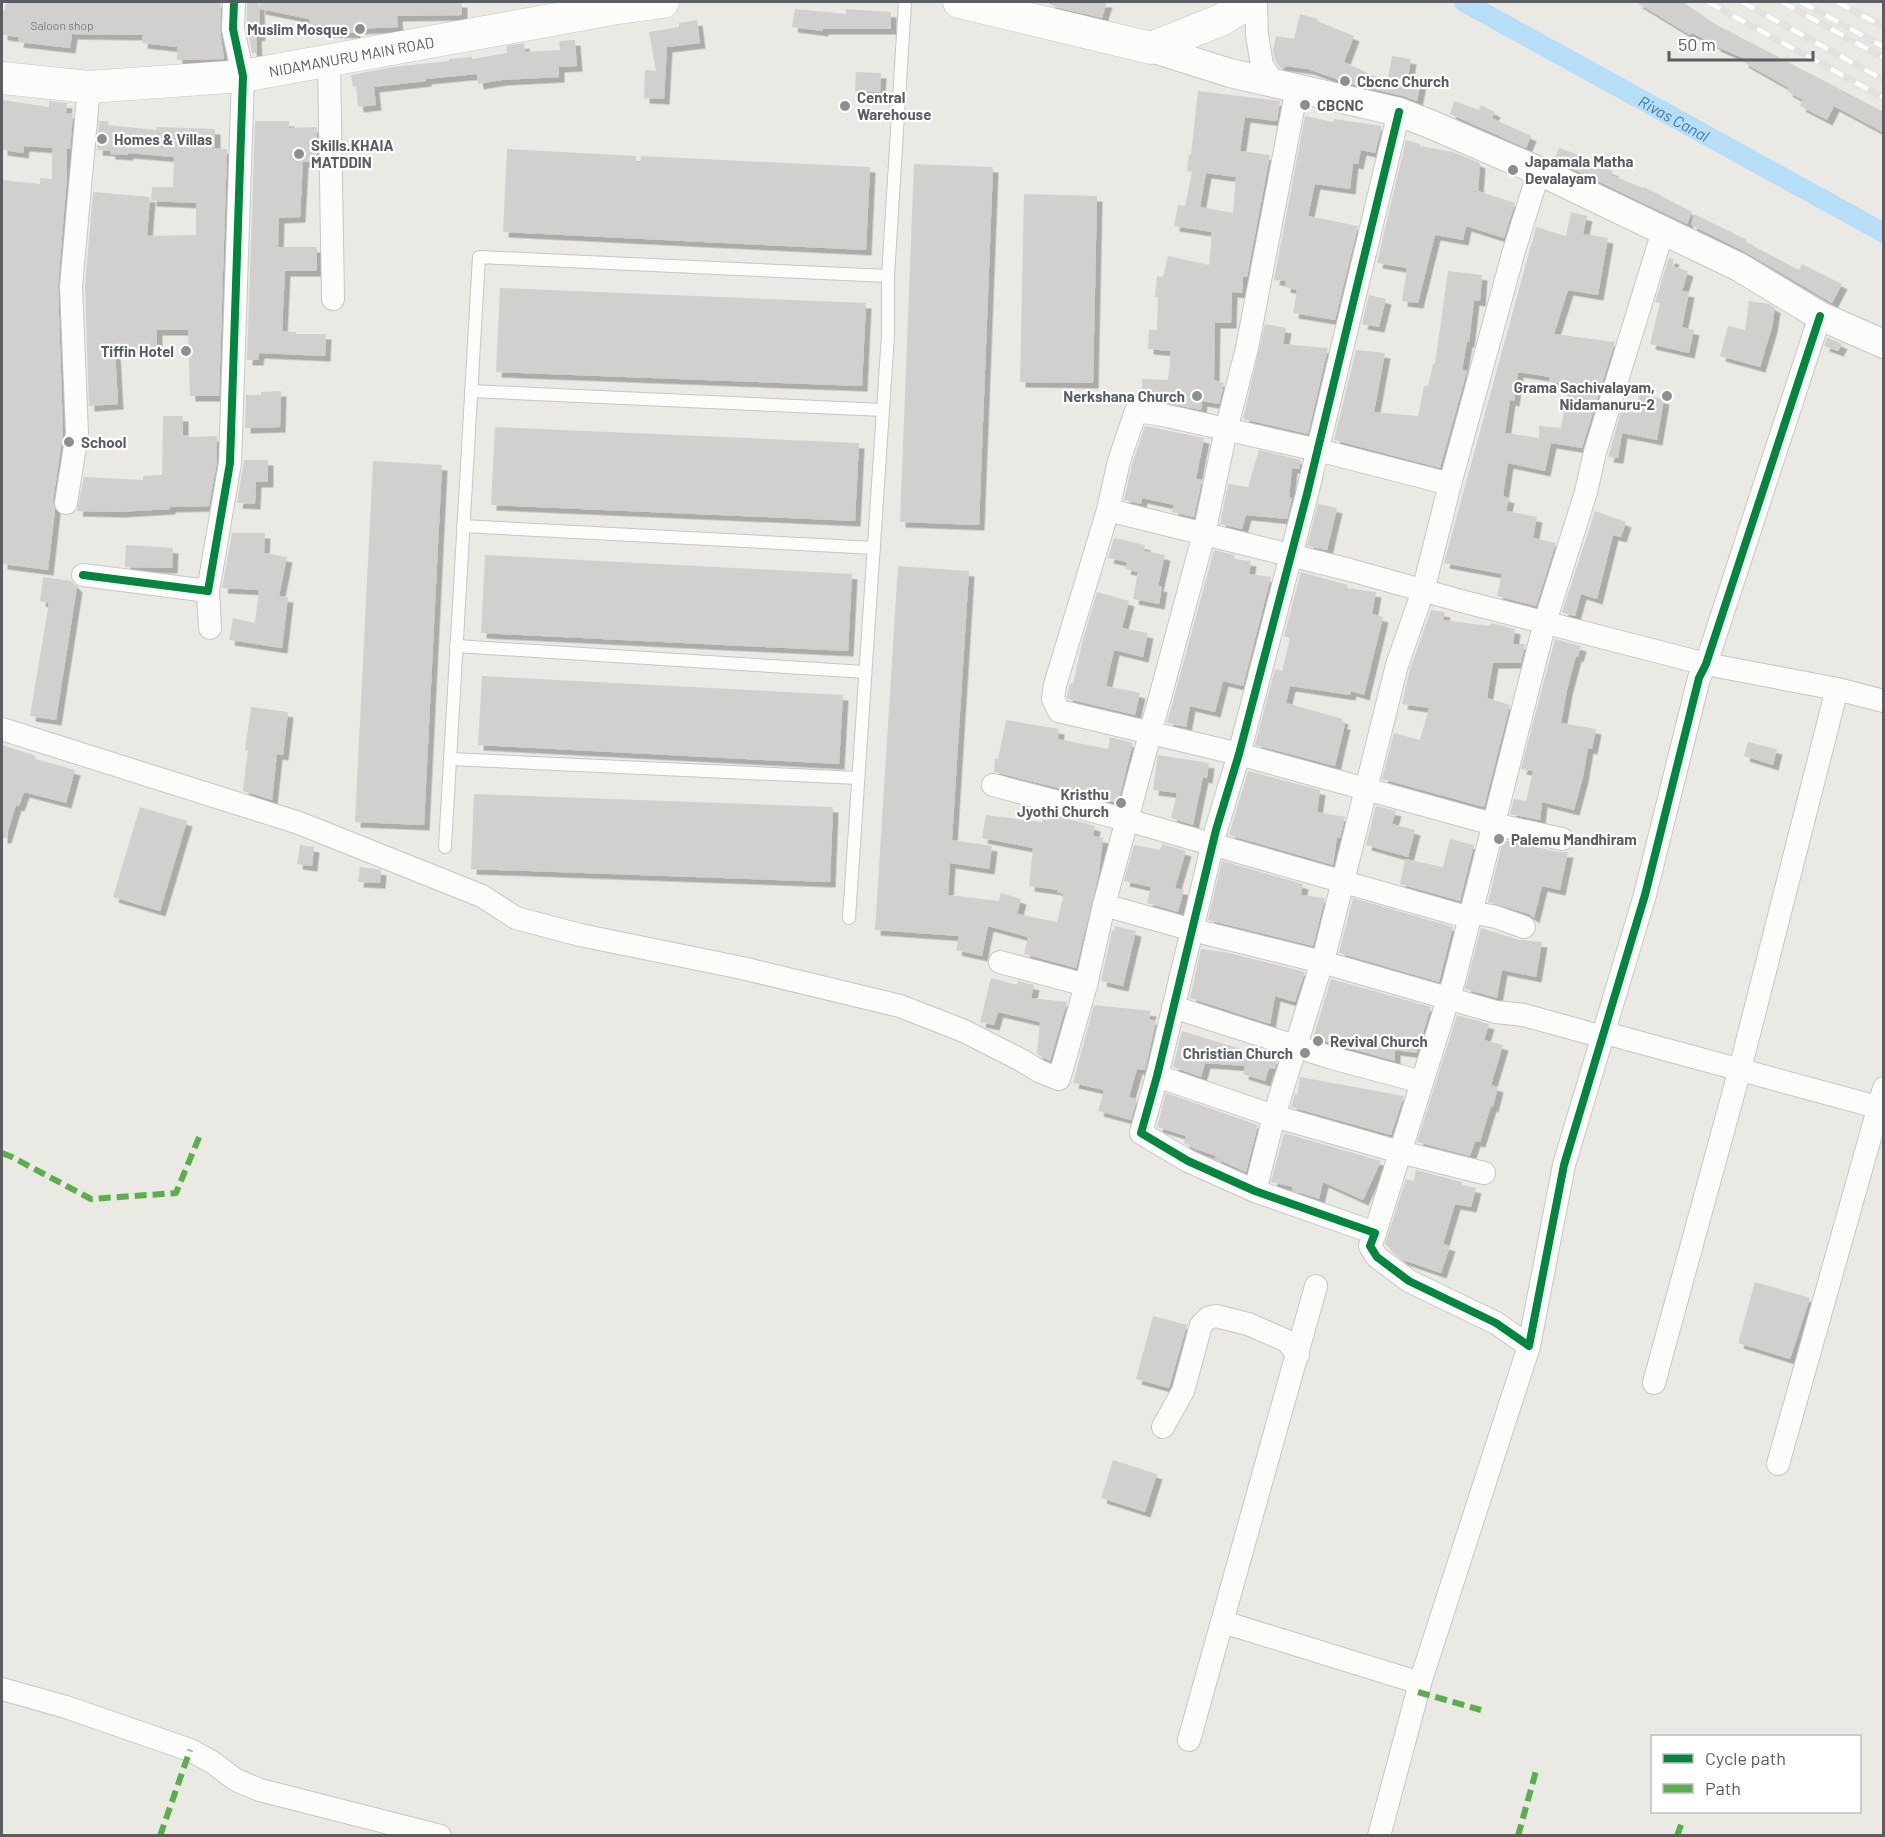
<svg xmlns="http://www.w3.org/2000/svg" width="1885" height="1837" font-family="Barlow,sans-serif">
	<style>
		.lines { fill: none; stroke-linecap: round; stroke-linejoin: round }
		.canal { stroke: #b6def6; stroke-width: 20 }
		.building { fill: #d2d0ce; fill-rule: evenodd; filter: url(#shadow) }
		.service-casing { stroke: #c6c6c5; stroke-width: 14 }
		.minor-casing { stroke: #c6c6c5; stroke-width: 24 }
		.tertiary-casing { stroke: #c6c6c5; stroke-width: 30 }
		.secondary-casing { stroke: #c5c6c4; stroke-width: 33 }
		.service { stroke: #fcfcfb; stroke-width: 12 }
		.minor { stroke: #fcfcfb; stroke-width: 22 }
		.tertiary { stroke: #fcfcfb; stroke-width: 28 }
		.secondary { stroke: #fcfcfb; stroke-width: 32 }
		.rail-casing { stroke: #e2e2e1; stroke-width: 7 }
		.rail { stroke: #fff; stroke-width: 4.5; stroke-dasharray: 14; stroke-linecap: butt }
		.quiet { stroke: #58b04a; stroke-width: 6; stroke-dasharray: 12 6; stroke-linecap: butt }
		.cycleway-casing { stroke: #fff; stroke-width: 11 }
		.cycleway { stroke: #00873e; stroke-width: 8 }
		.poi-dot { fill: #8c8f90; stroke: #fff; stroke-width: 2 }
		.labels { text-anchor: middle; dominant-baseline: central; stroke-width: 4.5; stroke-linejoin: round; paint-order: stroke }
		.number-label { font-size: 12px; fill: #797c7e }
		.poi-label { font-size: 15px; font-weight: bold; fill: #5a5e62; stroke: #fff; text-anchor: start }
		.street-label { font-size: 15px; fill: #5a5e62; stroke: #fff }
		.water-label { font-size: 16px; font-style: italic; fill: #3d79af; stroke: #fff }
	</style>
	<defs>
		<filter id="shadow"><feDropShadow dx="5.5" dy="5.5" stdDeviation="0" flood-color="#0004"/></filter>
	</defs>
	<rect width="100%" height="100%" fill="#eae9e4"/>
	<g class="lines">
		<path class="canal" id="s1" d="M1464 2 1884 233"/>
	</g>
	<g class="building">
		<polygon points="6,2 221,2 220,29 224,59 177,60 177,47 142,43 143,35 72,34 70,48 18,42 19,37 2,35 2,10 5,11"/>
		<polygon points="247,2 259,2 260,35 256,36 257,53 252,53 247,28"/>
		<polygon points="260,2 462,2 462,15 397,16 398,27 355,29 355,33 327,32 327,25 309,24 309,19 260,9"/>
		<polygon points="1049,2 1107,2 1102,18 1059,8 1049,4"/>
		<polygon points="1636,2 1683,2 1715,24 1884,112 1884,133 1834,106 1827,120 1800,106 1803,100 1787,91 1789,88 1743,62 1745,59 1715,46 1716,45 1692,33 1690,35"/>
		<polygon points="795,9 846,14 846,9 891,12 891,29 823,29 823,31 792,27"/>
		<polygon points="1300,14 1318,19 1317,21 1354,36 1344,62 1387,82 1392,56 1411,59 1408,79 1421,82 1417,101 1403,96 1350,84 1308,69 1285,66 1285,69 1279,67 1275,60 1273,51 1276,36 1294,39"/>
		<polygon points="697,20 700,43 667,47 664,99 644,98 645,70 656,71 649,32 679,27 679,23"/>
		<polygon points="575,40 577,66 559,67 559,77 502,80 478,84 477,74 426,79 426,81 374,87 376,105 358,107 356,86 353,87 351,75 393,67 449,61 449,59 472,57 472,59 507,53 506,46 524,43 525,52 560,50 559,41"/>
		<polygon points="856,72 881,73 880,92 855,91"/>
		<path d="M1198 91 1280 101 1277 121 1245 117 1240 151 1270 155 1247 277H1243L1242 293 1232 292 1231 323H1215L1214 380 1224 383 1219 404 1202 401 1201 410 1142 398V379L1168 380 1171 351 1148 349 1149 330H1157L1158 297H1155L1157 276 1163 277 1168 256 1209 265 1212 232 1174 226 1178 205 1185 206 1192 172 1187 171 1189 154 1191 155ZM1206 173 1236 177 1233 213 1200 207Z"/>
		<polygon points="2,100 49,107 49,101 67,103 66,113 73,114 70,149 67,149 67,177 58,285 63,433 53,501 55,510 48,570 2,564 2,180 40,184 40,178 52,179 52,148 24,146 23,153 2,150"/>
		<polygon points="1454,101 1479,110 1481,105 1495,112 1492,118 1531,136 1526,148 1450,114"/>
		<polygon points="1305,116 1333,122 1334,119 1382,126 1375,153 1361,150 1358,164 1353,163 1350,189 1315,184 1308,216 1358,226 1335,320 1293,313 1297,290 1285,287 1286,281 1274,280"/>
		<polygon points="99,121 109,121 108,125 156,130 157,127 215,129 215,148 227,149 219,396 190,396 188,330 157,330 157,350 115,350 118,404 89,406 85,286 93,192 150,197 147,236 196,235 196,203 151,201 152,187 173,187 174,157 128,153 128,155 110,154 110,151 97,150"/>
		<polygon points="255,121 289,121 289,128 317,127 317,162 303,162 300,217 279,218 278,247 317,247 317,271 285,271 282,331 296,332 296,334 326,334 325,356 259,353 258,360 247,360"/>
		<polygon points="1406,140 1420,144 1420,146 1453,152 1480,163 1478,191 1515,203 1504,238 1466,226 1463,240 1435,235 1418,303 1402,301 1407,268 1377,263"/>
		<polygon points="1559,148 1591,159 1590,163 1613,171 1611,175 1643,188 1644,187 1692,212 1687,224 1554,160"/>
		<polygon points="507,149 636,156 637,163 640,162 641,156 870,167 866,250 503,232"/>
		<polygon points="914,164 993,167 979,525 900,522"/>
		<polygon points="1024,194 1097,196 1093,383 1020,382"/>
		<path d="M1571 212 1587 216 1583 234 1608 238 1598 295 1568 290 1554 334 1615 342 1582 448 1551 443 1545 471 1508 463 1503 496 1509 498 1506 511 1537 517 1533 538 1556 543 1536 606 1497 596 1502 574 1444 563 1536 227 1566 236ZM1518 372 1550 377 1549 381 1569 385 1561 428 1539 426V438L1505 433 1510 400 1514 401Z"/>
		<polygon points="1694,214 1747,240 1746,242 1799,270 1802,264 1842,284 1832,303 1747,253 1691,225"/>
		<polygon points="1669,258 1674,259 1672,266 1688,271 1682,291 1689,292 1682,327 1694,330 1689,353 1650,344 1660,303 1655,302"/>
		<polygon points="1448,271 1482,275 1480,301 1474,300 1469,342 1467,342 1462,370 1467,371 1440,468 1334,440 1356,350 1385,353 1374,412 1418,416 1424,386 1428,386 1433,364 1435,364"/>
		<polygon points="500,288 866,303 862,386 496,372"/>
		<polygon points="1369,295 1386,299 1379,327 1362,324"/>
		<polygon points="1749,301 1769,304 1775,308 1772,327 1760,367 1720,356 1728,326 1745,330"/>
		<polygon points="1265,324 1286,328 1283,344 1328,348 1308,434 1243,419"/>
		<polygon points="1827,337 1842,344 1838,351 1824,346"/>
		<polygon points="281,391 280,427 245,428 246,395 261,395 261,392"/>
		<polygon points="1639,394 1664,399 1657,440 1622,433 1618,458 1608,457 1622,409 1636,413"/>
		<polygon points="163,416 183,416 183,435 188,435 188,437 217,436 217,462 209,506 170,507 170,509 118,512 77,511 84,477 143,480 143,476 162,475"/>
		<polygon points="1145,426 1204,438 1196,479 1202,480 1194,517 1172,512 1174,505 1142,498 1141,504 1124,500 1132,465"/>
		<polygon points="495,427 859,443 855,521 491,505"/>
		<polygon points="1259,450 1301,460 1299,469 1292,468 1289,497 1292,498 1287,519 1246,515 1242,529 1220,524 1228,484 1248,487"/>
		<polygon points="244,460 268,460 268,482 256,482 255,504 237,503"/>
		<polygon points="373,461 442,465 424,825 355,822"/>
		<polygon points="1318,504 1337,508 1327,550 1307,546"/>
		<polygon points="1595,511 1626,522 1621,537 1613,535 1597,599 1581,594 1575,616 1562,613"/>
		<polygon points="232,533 265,533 264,553 287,557 279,596 288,597 282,648 229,640 233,618 255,623 259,590 222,588"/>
		<polygon points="1114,538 1145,545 1144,551 1165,555 1158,586 1162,587 1159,604 1133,599 1138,572 1125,569 1127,562 1108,558"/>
		<polygon points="126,545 173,548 172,568 125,567"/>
		<polygon points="1214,550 1235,555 1234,559 1251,561 1249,574 1271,577 1243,686 1223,681 1215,712 1190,706 1186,727 1167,723"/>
		<polygon points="485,555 852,574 848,651 481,633"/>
		<polygon points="898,566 969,571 952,840 992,846 989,869 950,863 948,895 999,901 1001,893 1021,899 1017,914 1057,922 1064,894 1057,892 1058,890 1029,886 1033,848 982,838 986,815 1042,822 1043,812 1095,826 1093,836 1103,838 1099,873 1076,968 1024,954 1028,937 988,926 982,956 956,950 959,936 875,930"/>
		<polygon points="1301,572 1348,585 1347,588 1376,592 1372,614 1383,617 1364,695 1351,691 1350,695 1290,686 1286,703 1343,719 1342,724 1345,724 1335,766 1255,745 1275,669 1282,671 1290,638 1284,636"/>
		<polygon points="43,577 71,581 77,587 56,720 30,716 49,603 40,601"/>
		<polygon points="1097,592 1129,601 1122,628 1148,633 1143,657 1114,650 1106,686 1140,693 1135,715 1068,699 1067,697 1070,683 1073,684 1082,643"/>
		<polygon points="1431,610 1445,612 1443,620 1490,626 1491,623 1515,629 1513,644 1525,644 1521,663 1493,663 1487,698 1510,705 1484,807 1382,779 1394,733 1420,740 1429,708 1402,704 1410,669"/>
		<polygon points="1555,639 1581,646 1578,657 1576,656 1567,690 1561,723 1596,729 1592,749 1588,748 1583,777 1574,810 1542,802 1540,820 1510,814 1514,799 1526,801 1533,771 1521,769"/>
		<polygon points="482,676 843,695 839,764 478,745"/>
		<polygon points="251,707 288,712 283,755 277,754 272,800 243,791 248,750 245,750"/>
		<polygon points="1006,720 1059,729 1058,739 1108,749 1110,737 1133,743 1118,803 994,772 995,759 998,759"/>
		<polygon points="1748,742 1777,749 1773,765 1744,756"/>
		<polygon points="2,745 36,756 35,759 75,770 66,803 24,792 19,806 16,805 6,838 2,838"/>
		<polygon points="1158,755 1209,763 1207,778 1203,777 1193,825 1171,818 1177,793 1153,790"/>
		<polygon points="1248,771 1320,790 1317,812 1345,817 1340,838 1337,837 1333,865 1229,835"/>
		<polygon points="474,794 833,807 830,882 471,869"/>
		<polygon points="1376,806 1396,811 1392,824 1415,830 1408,857 1366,845"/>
		<polygon points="140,807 187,821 160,911 113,897"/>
		<polygon points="1450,839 1474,845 1460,901 1400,884 1405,859 1443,867"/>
		<polygon points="1503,840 1559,852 1568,852 1560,890 1542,886 1534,918 1529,914 1488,902"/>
		<polygon points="1162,844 1186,851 1175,888 1184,890 1178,912 1147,903 1151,887 1124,881 1134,845 1160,850"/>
		<polygon points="300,845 314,847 312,866 297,864"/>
		<polygon points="1222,861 1303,884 1301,895 1325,898 1313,946 1208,920"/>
		<polygon points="360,867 381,870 380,883 358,882"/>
		<polygon points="1353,898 1453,927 1439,982 1339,953"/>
		<polygon points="1115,926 1136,931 1123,986 1101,981 1112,931 1114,931"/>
		<polygon points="1481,928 1519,940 1542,942 1536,977 1502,970 1497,998 1465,989"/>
		<polygon points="1201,949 1225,952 1305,972 1295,1002 1275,996 1270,1024 1190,998"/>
		<polygon points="991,978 1017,985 1018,981 1034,985 1031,998 1067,1002 1050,1061 1037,1054 1040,1022 998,1012 994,1025 980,1022"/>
		<polygon points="1331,979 1431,1007 1417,1053 1395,1050 1395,1061 1313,1038"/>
		<polygon points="1094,1005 1151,1011 1149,1019 1156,1021 1145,1070 1137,1069 1129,1097 1137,1099 1131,1120 1098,1111 1104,1090 1073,1083"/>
		<polygon points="1457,1015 1489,1024 1484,1040 1503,1045 1491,1085 1498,1087 1493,1107 1491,1106 1480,1142 1475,1141 1470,1156 1417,1142"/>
		<polygon points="1182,1031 1277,1060 1275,1069 1269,1068 1265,1081 1243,1074 1245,1066 1205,1063 1201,1077 1173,1067"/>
		<polygon points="1300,1077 1404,1096 1391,1135 1291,1107 1295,1094 1297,1095"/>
		<polygon points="1166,1093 1258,1125 1246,1172 1215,1158 1216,1156 1195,1149 1184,1143 1186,1136 1157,1127"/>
		<polygon points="1284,1133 1381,1161 1363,1200 1323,1182 1319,1199 1292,1190 1293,1187 1271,1182"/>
		<polygon points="1416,1170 1462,1182 1461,1185 1476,1188 1471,1207 1455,1204 1443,1244 1450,1246 1441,1273 1403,1260 1385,1244 1406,1179 1414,1181"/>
		<polygon points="1755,1282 1810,1298 1790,1359 1738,1343"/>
		<polygon points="1153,1316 1187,1325 1169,1388 1136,1379"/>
		<polygon points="1113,1460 1157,1474 1145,1512 1101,1498"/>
	</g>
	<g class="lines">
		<g class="service-casing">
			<g id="service">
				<polyline points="471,391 883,410"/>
				<polyline points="463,526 874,548"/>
				<polyline points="456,646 865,672"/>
				<polyline points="450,759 858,778"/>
				<polyline points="445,847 479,257 888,276"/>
				<polyline points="849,918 888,335 888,276 905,2"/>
			</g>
		</g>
		<g class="minor-casing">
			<g id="minor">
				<polyline points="1256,2 1257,35 1262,65 1273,83"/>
				<polyline points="329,59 333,299"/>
				<polyline points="1399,112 1307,494 1239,754 1216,830 1157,1076 1141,1133 1188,1161 1255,1191 1375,1233 1370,1246 1377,1257 1409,1281 1496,1323 1529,1346 1564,1165 1645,895 1699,678 1706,664 1820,316"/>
				<polyline points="1450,484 1318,450 1163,415 1136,411 1119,461 1108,510 1055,685 1053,699 1059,711 1239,754 1493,824 1562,839"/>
				<polyline points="66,503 77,434 71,286 89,87"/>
				<polyline points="1108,510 1350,570 1461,601 1706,664 1837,689 1884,701"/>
				<polyline points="83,575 208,591 230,463 243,76 233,29 234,2"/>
				<polyline points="208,591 210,628"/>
				<polyline points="2,729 299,823 482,896 516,918 580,935 742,968 900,1006 964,1031 1021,1060 1039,1071 1059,1079 1086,985 1104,905 1204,534 1226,430 1247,348 1297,88"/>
				<polyline points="993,785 1127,820 1470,918"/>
				<polyline points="1104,905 1193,930 1322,962 1496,1012 1524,1015 1603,1037"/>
				<polyline points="1471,912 1496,917 1524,927"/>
				<polyline points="1000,962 1086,985"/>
				<polyline points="1173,1007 1332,1058 1422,1082"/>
				<polyline points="1605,1033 1884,1109"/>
				<polyline points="1157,1076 1274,1116 1400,1152 1484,1173"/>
				<polyline points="1255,1191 1274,1116 1326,949 1397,665 1423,591 1450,484 1513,254 1539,171"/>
				<polyline points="1375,1233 1454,980 1545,622 1586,492 1595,452 1663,231"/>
				<polyline points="1654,1383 1740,1069 1837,689"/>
				<polyline points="1163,1427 1183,1391 1201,1325 1208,1318 1216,1316 1248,1324 1287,1341 1298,1355"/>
				<polyline points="1778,1464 1884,1088"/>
				<polyline points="1223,1622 1420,1683"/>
				<polyline points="2,1689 66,1707 190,1750 212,1762 236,1780 260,1790 440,1836"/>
				<polyline points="1189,1740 1316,1286"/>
				<polyline points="1379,1836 1420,1683 1529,1346"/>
			</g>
		</g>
		<g class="tertiary-casing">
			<polyline id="tertiary" points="1151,48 1230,73 1399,112 1430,124 1539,171 1739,267 1820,316 1884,344"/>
		</g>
		<g class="secondary-casing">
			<g id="secondary">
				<polyline points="959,2 1151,48 1221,20 1250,2"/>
				<path id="s2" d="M2 78 89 87 243 76 612 9 663 2"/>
			</g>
		</g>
		<use href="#service" class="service"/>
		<use href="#minor" class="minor"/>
		<use href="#tertiary" class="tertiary"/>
		<use href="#secondary" class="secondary"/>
		<g class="rail-casing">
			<g id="rail">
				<polyline points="1708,2 1884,98"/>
				<polyline points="1742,2 1884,80"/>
				<polyline points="1782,2 1884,58"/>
				<polyline points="1801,2 1884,47"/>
				<polyline points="1837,2 1884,27"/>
			</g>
		</g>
		<use href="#rail" class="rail"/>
		<g class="quiet">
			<polyline points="2,1153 12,1157 91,1199 176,1193 200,1135"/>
			<polyline points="1418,1692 1481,1710"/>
			<polyline points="160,1836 190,1750"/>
			<polyline points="1518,1836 1536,1771"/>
			<polyline points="1677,1836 1682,1822"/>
		</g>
		<g class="cycleway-casing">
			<g id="cycleway">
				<polyline points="1399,112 1307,494 1239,754 1216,830 1157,1076 1141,1133 1188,1161 1255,1191 1375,1233 1370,1246 1377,1257 1409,1281 1496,1323 1529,1346 1564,1165 1645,895 1699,678 1706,664 1820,316"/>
				<polyline points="83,575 208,591 230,463 243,76 233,29 234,2"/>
			</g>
		</g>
		<use href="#cycleway" class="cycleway"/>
	</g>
	<g class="poi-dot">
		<circle cx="360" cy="29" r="6"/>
		<circle cx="1345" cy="81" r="6"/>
		<circle cx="1305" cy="105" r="6"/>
		<circle cx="845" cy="106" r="6"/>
		<circle cx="102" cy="139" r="6"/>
		<circle cx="299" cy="154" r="6"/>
		<circle cx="1513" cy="170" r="6"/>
		<circle cx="186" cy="351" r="6"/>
		<circle cx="1197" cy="396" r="6"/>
		<circle cx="1667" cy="396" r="6"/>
		<circle cx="69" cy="442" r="6"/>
		<circle cx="1121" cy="803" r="6"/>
		<circle cx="1499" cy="839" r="6"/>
		<circle cx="1318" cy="1041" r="6"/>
		<circle cx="1305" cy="1053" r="6"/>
	</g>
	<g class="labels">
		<g class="number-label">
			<text x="62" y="25">Saloon shop</text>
		</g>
		<g class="poi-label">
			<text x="348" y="29" text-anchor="end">Muslim Mosque</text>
			<text x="1357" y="81">Cbcnc Church</text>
			<text x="857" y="97">Central<tspan x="857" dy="17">Warehouse</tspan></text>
			<text x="1317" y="105">CBCNC</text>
			<text x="114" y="139">Homes &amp; Villas</text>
			<text x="311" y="145">Skills.KHAIA<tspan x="311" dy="17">MATDDIN</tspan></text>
			<text x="1525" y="161">Japamala Matha<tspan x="1525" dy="17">Devalayam</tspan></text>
			<text x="174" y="351" text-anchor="end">Tiffin Hotel</text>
			<text x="1655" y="387" text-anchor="end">Grama Sachivalayam,<tspan x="1655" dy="17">Nidamanuru-2</tspan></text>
			<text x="1185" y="396" text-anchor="end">Nerkshana Church</text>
			<text x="81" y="442">School</text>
			<text x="1109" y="794" text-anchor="end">Kristhu<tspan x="1109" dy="17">Jyothi Church</tspan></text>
			<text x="1511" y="839">Palemu Mandhiram</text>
			<text x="1330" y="1041">Revival Church</text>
			<text x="1293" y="1053" text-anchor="end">Christian Church</text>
		</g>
		<g class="street-label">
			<text stroke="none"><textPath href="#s2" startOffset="352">NIDAMANURU MAIN ROAD</textPath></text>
		</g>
		<g class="water-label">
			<text stroke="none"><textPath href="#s1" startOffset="240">Rivas Canal</textPath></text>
		</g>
	</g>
	<rect width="1885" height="1837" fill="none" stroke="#5a5e62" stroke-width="6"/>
	<rect x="1651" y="1735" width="210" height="78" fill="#ffffff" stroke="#bdbfc0" stroke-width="1.5"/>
	<rect x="1663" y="1754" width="30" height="9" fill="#00873e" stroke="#bdbfc0" stroke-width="1.5"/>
	<text x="1705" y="1765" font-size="18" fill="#5a5e62">Cycle path</text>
	<rect x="1663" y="1784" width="30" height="9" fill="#58b04a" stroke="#bdbfc0" stroke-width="1.5"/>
	<text x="1705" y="1795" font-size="18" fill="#5a5e62">Path</text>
	<path d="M1669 51v9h144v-9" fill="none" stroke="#5a5e62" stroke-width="3"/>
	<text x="1678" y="51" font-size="18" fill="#5a5e62" stroke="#ffffff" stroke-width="4.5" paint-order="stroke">50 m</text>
</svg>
